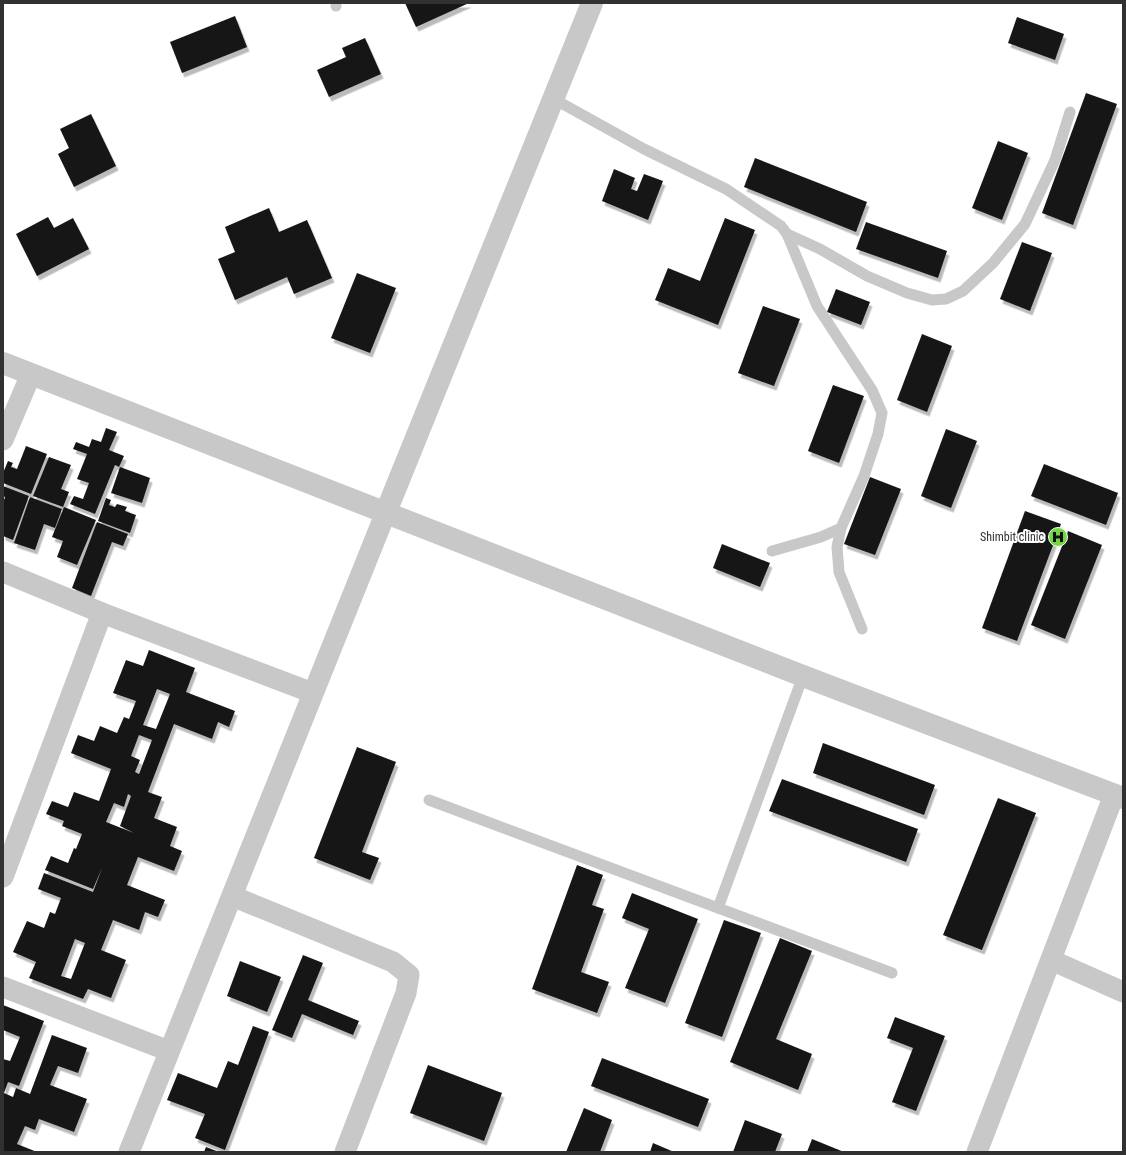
<svg xmlns="http://www.w3.org/2000/svg" width="1126" height="1155" font-family="'Roboto Condensed',sans-serif">
	<style>
		.building { fill: #181818; fill-rule: evenodd; filter: url(#shadow) }
		.lines { fill: none; stroke-linecap: round; stroke-linejoin: round }
		.service { stroke: #c8c8c8; stroke-width: 11 }
		.minor { stroke: #c8c8c8; stroke-width: 21 }
		.tertiary { stroke: #c8c8c8; stroke-width: 22 }
		.labels { text-anchor: middle; dominant-baseline: central; stroke-width: 4; stroke-linejoin: round; paint-order: stroke }
		.poi-label { font-size: 12px; fill: #313131; stroke: #fff; text-anchor: end }
	</style>
	<defs>
		<filter id="shadow"><feDropShadow dx="2.5" dy="4.5" stdDeviation="0" flood-color="#0004"/></filter>
	</defs>
	<rect width="100%" height="100%" fill="#fff"/>
	<g class="building">
		<polygon points="405,3 469,3 416,27"/>
		<polygon points="235,16 247,47 182,73 170,42"/>
		<polygon points="1017,17 1064,34 1055,60 1008,43"/>
		<polygon points="365,38 381,74 329,97 317,70 346,57 342,48"/>
		<polygon points="1086,93 1117,104 1073,225 1042,213"/>
		<polygon points="91,114 116,166 74,187 58,154 69,148 60,129"/>
		<polygon points="998,141 1028,153 1002,220 972,208"/>
		<polygon points="755,158 867,202 856,232 744,187"/>
		<polygon points="614,169 635,178 631,189 637,191 644,174 663,181 648,220 602,201"/>
		<polygon points="269,208 279,232 307,220 332,278 294,294 287,277 235,300 218,259 235,252 225,227"/>
		<polygon points="48,217 54,228 73,218 89,249 37,276 16,234"/>
		<polygon points="725,218 755,230 718,325 655,300 668,268 700,281"/>
		<polygon points="866,222 947,251 938,278 856,249"/>
		<polygon points="1022,242 1052,253 1030,311 1000,299"/>
		<polygon points="357,273 396,288 370,353 331,338"/>
		<polygon points="836,289 870,302 861,325 827,312"/>
		<polygon points="763,306 800,319 774,386 738,373"/>
		<polygon points="922,334 952,346 927,412 897,400"/>
		<polygon points="833,385 864,396 839,463 808,451"/>
		<polygon points="106,428 117,432 109,450 124,456 119,467 115,465 95,514 70,504 74,496 83,499 89,483 77,479 87,454 73,449 76,442 89,447 92,439 101,442"/>
		<polygon points="946,429 977,441 951,508 921,496"/>
		<polygon points="26,446 47,454 31,494 3,483 3,473 8,461 13,463 11,467 17,469"/>
		<polygon points="49,457 71,465 61,489 69,492 63,507 33,496"/>
		<polygon points="1044,464 1118,493 1106,525 1031,496"/>
		<polygon points="120,467 150,478 142,503 111,493"/>
		<polygon points="870,477 901,489 875,555 844,544"/>
		<polygon points="3,486 29,496 13,540 3,536 3,503 5,497 3,496"/>
		<polygon points="30,497 62,509 55,528 44,524 35,550 14,543"/>
		<polygon points="106,498 111,500 109,505 115,507 117,504 127,507 125,511 136,515 130,533 98,521"/>
		<polygon points="64,507 96,520 77,565 57,557 63,541 52,537"/>
		<polygon points="1025,511 1061,524 1017,641 982,628"/>
		<polygon points="97,522 128,534 123,546 112,542 91,596 72,588"/>
		<polygon points="1068,531 1102,545 1065,639 1031,625"/>
		<polygon points="722,544 770,563 760,587 713,568"/>
		<path d="M149 650 195 668 186 692 235 711 229 727 218 722 212 739 174 724 148 792 162 797 154 818 177 827 170 846 182 851 174 871 138 857 127 885 165 900 158 917 145 912 139 930 113 920 101 950 126 960 111 998 88 989 83 999 29 978 36 962 13 952 27 921 44 928 50 912 55 914 61 898 38 889 44 873 93 892 102 868 93 889 45 870 51 856 68 863 74 848 76 849 82 834 62 826 64 821 46 814 52 801 68 807 74 792 99 801 111 769 71 753 78 735 94 741 100 726 117 733 124 717 129 719 136 701 113 693 126 660 143 666ZM157 689 170 694 156 729 143 725ZM139 735 152 740 139 774 135 772 140 760 131 756ZM128 794 131 796 120 826 134 833 106 822 114 803 124 807ZM75 939 85 943 71 979 61 976Z"/>
		<polygon points="823,743 935,785 924,815 813,773"/>
		<polygon points="357,747 396,762 362,852 379,858 370,880 314,858"/>
		<polygon points="782,779 918,829 906,862 769,811"/>
		<polygon points="998,798 1036,813 982,950 943,935"/>
		<polygon points="577,865 603,875 592,905 604,909 581,972 609,982 597,1013 532,989"/>
		<polygon points="632,893 698,919 665,1003 625,988 649,929 622,918"/>
		<polygon points="724,920 761,933 722,1037 685,1023"/>
		<polygon points="780,938 812,951 776,1039 812,1054 798,1090 730,1062"/>
		<polygon points="303,955 323,963 308,1000 359,1021 353,1035 302,1014 292,1038 272,1030"/>
		<polygon points="240,961 281,977 267,1012 227,996"/>
		<polygon points="3,1005 44,1021 19,1086 8,1082 4,1093 13,1097 16,1088 30,1094 52,1035 87,1048 78,1073 58,1066 50,1085 87,1099 74,1132 39,1119 35,1130 25,1126 17,1144 37,1152 3,1152 3,1059 10,1061 20,1037 3,1030"/>
		<polygon points="895,1017 945,1036 916,1111 892,1102 913,1048 887,1038"/>
		<polygon points="253,1026 269,1032 225,1150 195,1138 205,1114 167,1100 178,1073 217,1088 228,1061 238,1065"/>
		<polygon points="602,1058 709,1099 698,1127 591,1086"/>
		<polygon points="428,1065 502,1093 484,1141 410,1113"/>
		<polygon points="584,1108 612,1120 600,1152 566,1152"/>
		<polygon points="745,1120 782,1134 775,1152 733,1152"/>
		<polygon points="812,1139 844,1152 807,1152"/>
		<polygon points="653,1143 674,1152 650,1152"/>
		<polygon points="206,1147 219,1152 204,1152"/>
	</g>
	<g class="lines">
		<g class="service">
			<polyline points="336,6 336,3"/>
			<polyline points="552,98 644,149 726,189 781,226 787,234 817,306 872,390 882,413 878,434 864,476 841,528 837,547 839,572 862,629"/>
			<polyline points="787,234 820,249 867,276 907,293 932,300 946,299 963,291 993,263 1025,224 1055,160 1070,112"/>
			<polyline points="772,551 821,537 841,528"/>
			<polyline points="429,800 892,973"/>
			<polyline points="718,908 803,676"/>
		</g>
		<g class="minor">
			<polyline points="3,440 31,374"/>
			<polyline points="3,572 102,613 313,693"/>
			<polyline points="3,877 102,613"/>
			<polyline points="232,896 393,962 409,975 406,993 345,1152"/>
			<polyline points="1051,960 1123,992"/>
			<polyline points="3,987 169,1051"/>
			<polyline points="129,1152 386,512"/>
			<polyline points="977,1152 1114,795"/>
		</g>
		<g class="tertiary">
			<polyline points="3,363 803,676 1123,798"/>
			<polyline points="386,512 592,3"/>
		</g>
	</g>
	<defs>
		<g id="hospital-disc" transform="scale(1)"><circle r="9.5" fill="#75d644" stroke="#fff"/><path d="M-5-5h3v3.5h4V-5h3V5h-3V1.5h-4V5h-3Z" fill="#111"/></g>
	</defs>
	<g fill-rule="evenodd">
		<use href="#hospital-disc" x="1058" y="537"/>
	</g>
	<g class="labels">
		<g class="poi-label">
			<text x="1044" y="537">Shimbit clinic</text>
		</g>
	</g>
	<rect width="1126" height="1155" fill="none" stroke="#313131" stroke-width="8"/>
</svg>
